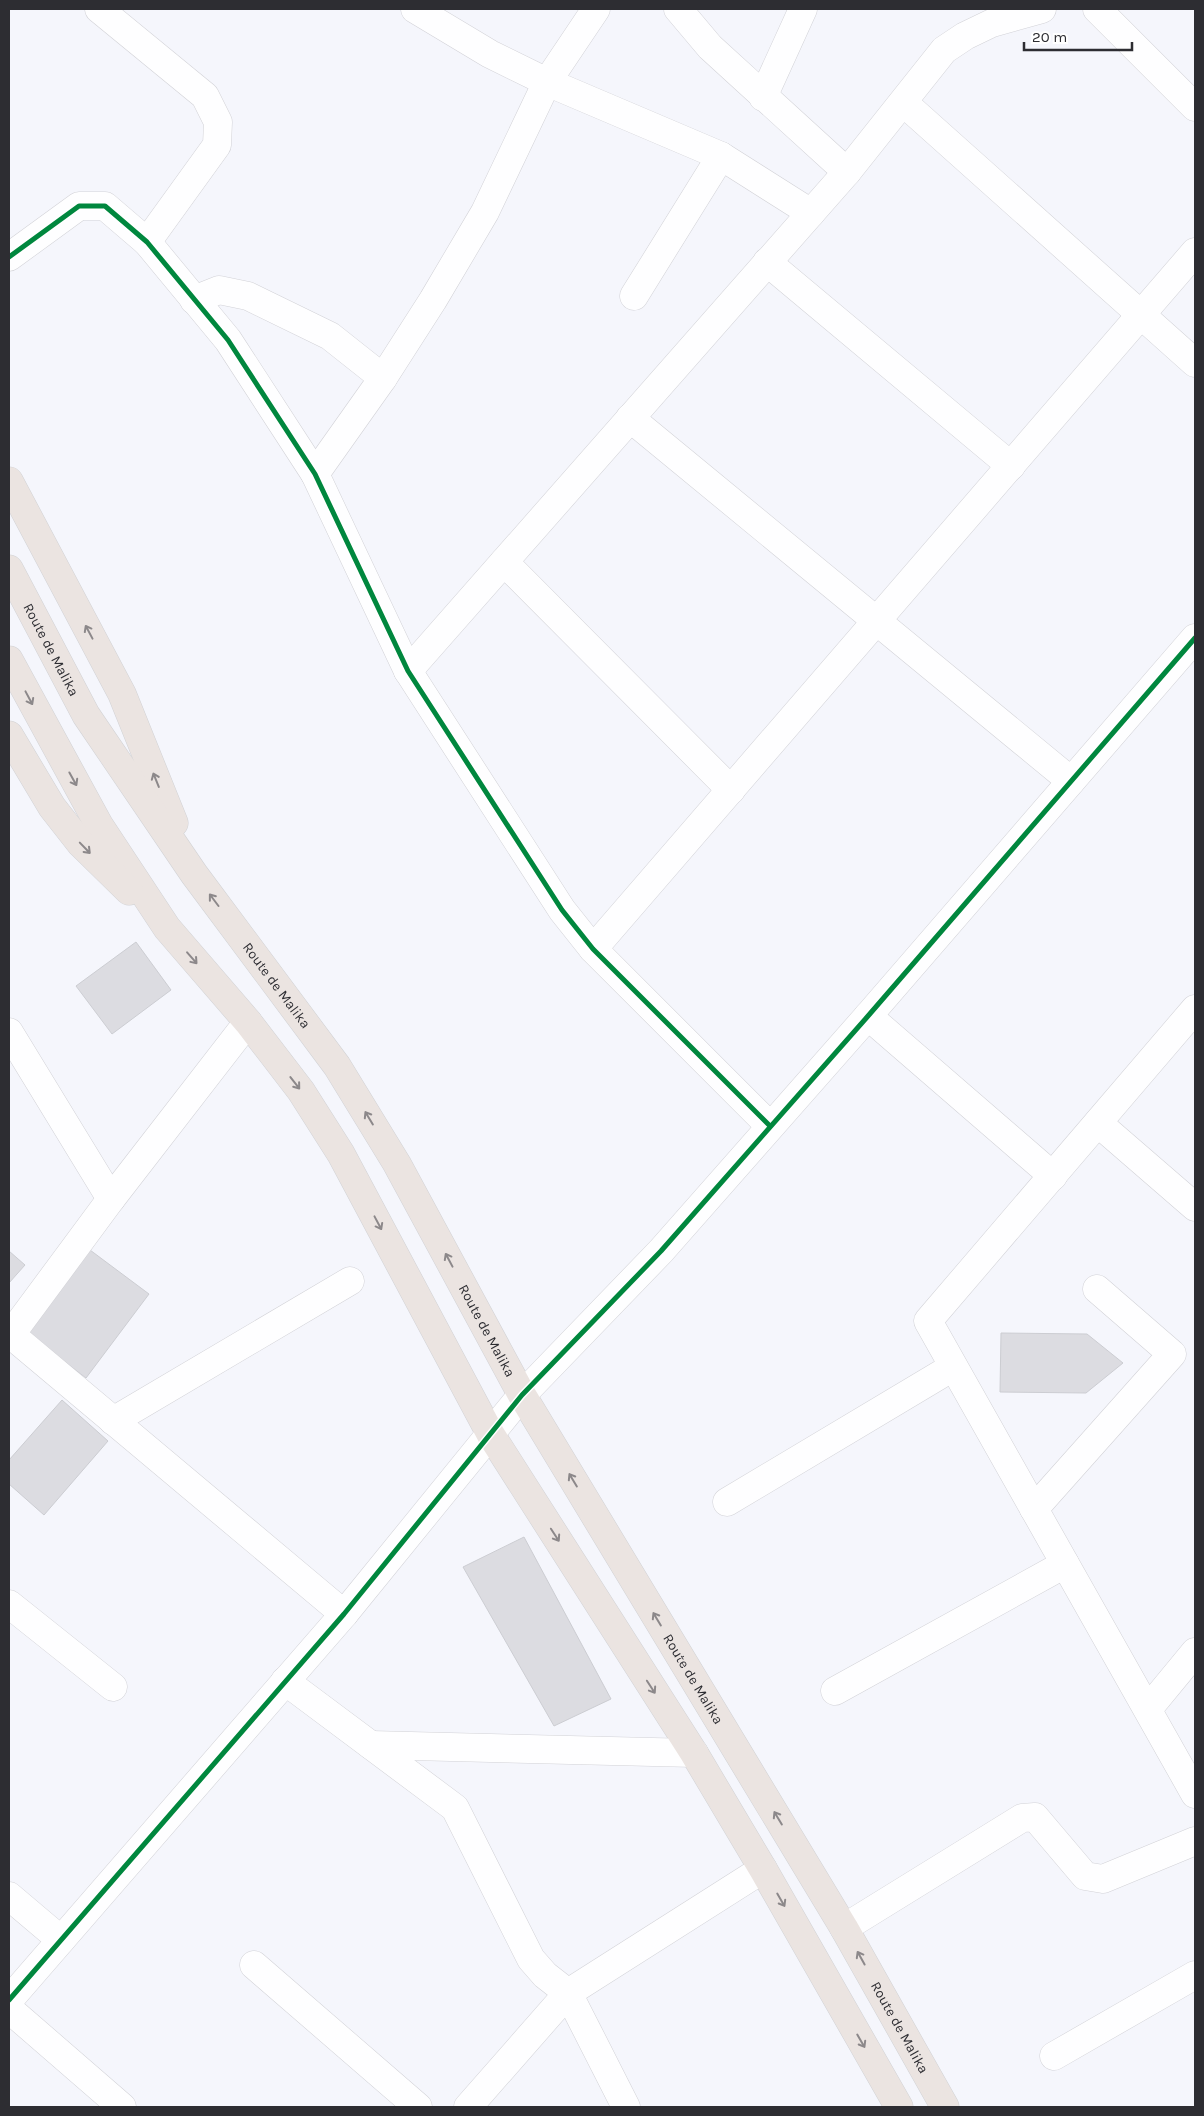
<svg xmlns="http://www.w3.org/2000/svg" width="1204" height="2116" font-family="Karla,sans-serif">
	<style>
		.building { fill: #dcdce1; stroke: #cccdd2 }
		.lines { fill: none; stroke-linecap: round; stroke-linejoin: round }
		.minor-casing { stroke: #d2d2d7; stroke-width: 29 }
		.major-casing { stroke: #d1d2d5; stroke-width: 29 }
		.minor { stroke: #fefeff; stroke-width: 28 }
		.major { stroke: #ebe4e1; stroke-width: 28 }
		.cycleway-casing { stroke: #fff; stroke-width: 8 }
		.cycleway { stroke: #00873e; stroke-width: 5 }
		.oneway { stroke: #8c888a }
		.labels { text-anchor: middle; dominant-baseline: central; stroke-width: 5; stroke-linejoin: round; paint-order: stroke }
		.street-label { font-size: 14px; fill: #2d2d32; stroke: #fff }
	</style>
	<rect width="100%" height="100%" fill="#f5f6fc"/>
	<g class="building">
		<polygon points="136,942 171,990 112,1034 76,986"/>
		<polygon points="90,1250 149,1294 86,1378 27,1333"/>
		<polygon points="9,1251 25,1265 9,1283"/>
		<polygon points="1001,1333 1087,1334 1123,1363 1086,1393 1000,1392"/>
		<polygon points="62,1400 108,1441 44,1515 9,1484 9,1460"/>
		<polygon points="524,1537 611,1699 554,1726 463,1567"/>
	</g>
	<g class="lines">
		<g class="minor-casing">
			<g id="minor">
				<polyline points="99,9 205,96 218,122 217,145 147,242"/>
				<polyline points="415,9 490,54 547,82 721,156 811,213"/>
				<polyline points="678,9 710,47 847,172"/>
				<polyline points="1097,9 1195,107"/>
				<polyline points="763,97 803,9"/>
				<polyline points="904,103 1195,363"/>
				<polyline points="9,257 79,206 105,206 147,242 228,340 315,474 408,671 562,910 593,949 770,1126"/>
				<polyline points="767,262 1011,466"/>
				<polyline points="634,296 721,156"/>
				<polyline points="194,300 219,290 248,296 330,336 383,378"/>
				<polyline points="630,418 1071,781"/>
				<polyline points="315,474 383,378 433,300 485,212 547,82 596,9"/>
				<polyline points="504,562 731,790"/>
				<polyline points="408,671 847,172 944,50 965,36 992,23 1042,9"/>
				<polyline points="593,949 1195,252"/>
				<polyline points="1195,1009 928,1321 1195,1794"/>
				<polyline points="868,1016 1053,1176"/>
				<polyline points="9,1032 111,1199"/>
				<polyline points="1098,1123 1195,1207"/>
				<polyline points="9,1333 344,1614"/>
				<polyline points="9,1337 111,1199 248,1022"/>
				<polyline points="113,1421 350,1281"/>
				<polyline points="727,1502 953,1367"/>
				<polyline points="1034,1509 1172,1354 1097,1289"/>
				<polyline points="9,1604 113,1687"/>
				<polyline points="285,1681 455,1808 531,1959 545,1975 568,1993 626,2107"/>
				<polyline points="835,1691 1065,1564"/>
				<polyline points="1148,1709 1195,1652"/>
				<polyline points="371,1745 694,1753"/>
				<polyline points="9,1896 61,1940"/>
				<polyline points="844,1928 1022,1818 1035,1817 1085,1876 1103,1879 1195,1841"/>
				<polyline points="254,1965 418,2107"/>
				<polyline points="9,2000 344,1614 522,1395 661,1251 868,1016 1195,638"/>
				<polyline points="9,2009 122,2107"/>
				<polyline points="1054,2056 1195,1975"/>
				<polyline points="468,2107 568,1993 763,1869"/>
			</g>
		</g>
		<g class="major-casing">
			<g id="major">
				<polyline points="9,481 122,694 174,823"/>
				<path id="s1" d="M9 569 86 715 194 874 337 1066 397 1164 522 1395 844 1928 945 2107"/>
				<polyline points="9,660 99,825 167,928 248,1022 301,1091 341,1154 491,1435 694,1753 763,1869 899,2107"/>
				<polyline points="9,735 52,807 81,844 129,891"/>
			</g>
		</g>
		<use href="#minor" class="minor"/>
		<use href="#major" class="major"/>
		<g class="cycleway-casing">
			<g id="cycleway">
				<polyline points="9,257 79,206 105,206 147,242 228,340 315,474 408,671 562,910 593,949 770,1126"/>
				<polyline points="9,2000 344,1614 522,1395 661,1251 868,1016 1195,638"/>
			</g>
		</g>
		<use href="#cycleway" class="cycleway"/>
	</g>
	<defs><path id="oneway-shaft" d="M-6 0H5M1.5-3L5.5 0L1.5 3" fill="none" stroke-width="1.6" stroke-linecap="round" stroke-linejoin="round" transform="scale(1.25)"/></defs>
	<g class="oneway">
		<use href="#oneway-shaft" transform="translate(89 632) rotate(-118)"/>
		<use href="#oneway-shaft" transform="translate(29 698) rotate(62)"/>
		<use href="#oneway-shaft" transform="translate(73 779) rotate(61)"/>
		<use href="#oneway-shaft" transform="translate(156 780) rotate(-112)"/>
		<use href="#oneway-shaft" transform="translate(85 848) rotate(46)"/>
		<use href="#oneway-shaft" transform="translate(214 900) rotate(-127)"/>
		<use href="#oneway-shaft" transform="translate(192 958) rotate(49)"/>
		<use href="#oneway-shaft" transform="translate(295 1083) rotate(52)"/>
		<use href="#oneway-shaft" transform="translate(369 1118) rotate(-121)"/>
		<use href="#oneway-shaft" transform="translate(378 1223) rotate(62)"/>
		<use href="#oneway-shaft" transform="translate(449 1260) rotate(-118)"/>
		<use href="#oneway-shaft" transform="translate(573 1480) rotate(-121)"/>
		<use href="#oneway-shaft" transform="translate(555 1535) rotate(57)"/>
		<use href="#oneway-shaft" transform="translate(657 1619) rotate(-121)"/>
		<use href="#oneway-shaft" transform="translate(651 1687) rotate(57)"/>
		<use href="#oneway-shaft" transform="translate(778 1818) rotate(-121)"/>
		<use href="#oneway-shaft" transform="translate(781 1900) rotate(60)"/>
		<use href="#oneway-shaft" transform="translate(861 1958) rotate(-119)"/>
		<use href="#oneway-shaft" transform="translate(861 2041) rotate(60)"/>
	</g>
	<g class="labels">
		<g class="street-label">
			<text stroke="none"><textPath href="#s1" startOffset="91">Route de Malika</textPath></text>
			<text stroke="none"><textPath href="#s1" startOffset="496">Route de Malika</textPath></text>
			<text stroke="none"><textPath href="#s1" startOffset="901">Route de Malika</textPath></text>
			<text stroke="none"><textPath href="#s1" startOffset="1306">Route de Malika</textPath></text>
			<text stroke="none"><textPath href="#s1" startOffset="1711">Route de Malika</textPath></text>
		</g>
	</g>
	<rect width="1204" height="2116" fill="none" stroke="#2d2d32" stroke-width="20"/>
	<path d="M1024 42v8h108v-8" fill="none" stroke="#2d2d32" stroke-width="2.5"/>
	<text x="1032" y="42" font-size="15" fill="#2d2d32" stroke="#ffffff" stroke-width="4" paint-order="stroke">20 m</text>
</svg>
